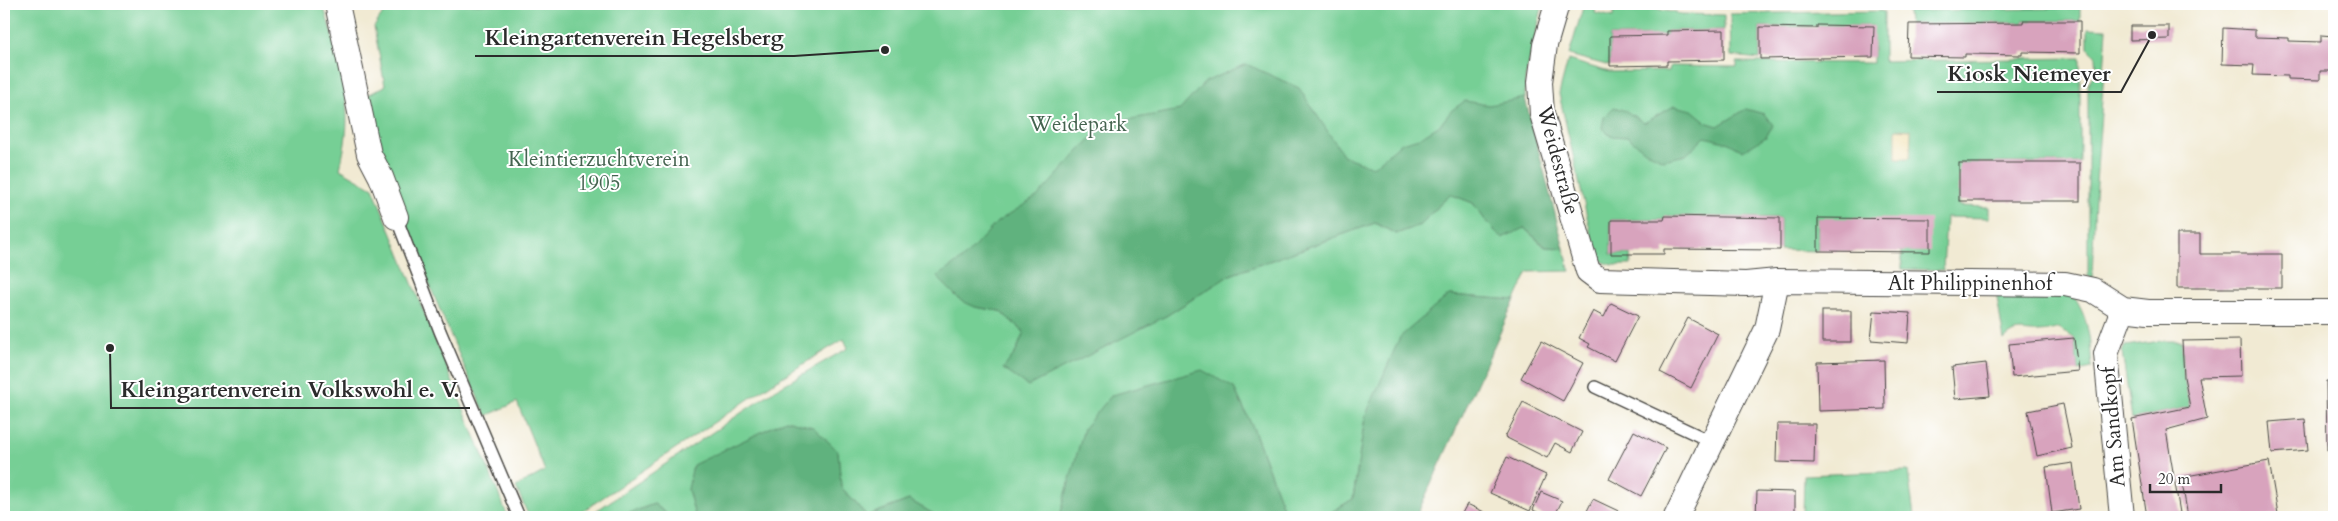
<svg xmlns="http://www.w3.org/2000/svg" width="2338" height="521" font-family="Cardo,serif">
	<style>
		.green { fill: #76cf95; stroke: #507d60 }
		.forest { fill: #60b27e; stroke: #466e54 }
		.sand { fill: #eeda9e; stroke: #8c8264 }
		.building { fill: #d8a3bd }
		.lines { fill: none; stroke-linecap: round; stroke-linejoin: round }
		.lane-casing { stroke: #494844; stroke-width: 14 }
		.street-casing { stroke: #494844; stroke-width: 26 }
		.lane { stroke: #fff; stroke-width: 11 }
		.street { stroke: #fff; stroke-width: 24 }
		.labels { text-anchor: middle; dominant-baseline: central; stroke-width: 4; stroke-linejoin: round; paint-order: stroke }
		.park-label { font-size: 21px; fill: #456450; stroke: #fff }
		.street-label { font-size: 21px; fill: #2b2b2b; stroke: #fff }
		.leader { fill: none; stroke: #2b2b2b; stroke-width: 2 }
		.callout-dot { fill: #2b2b2b; stroke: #fff; stroke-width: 2 }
		.callout-label { font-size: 22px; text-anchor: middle; font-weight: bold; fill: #2b2b2b; stroke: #fff; stroke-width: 4; stroke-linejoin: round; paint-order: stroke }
	</style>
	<rect width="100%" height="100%" fill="#fff"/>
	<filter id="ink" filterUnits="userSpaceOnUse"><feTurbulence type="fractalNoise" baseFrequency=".02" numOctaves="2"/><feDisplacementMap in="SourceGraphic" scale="10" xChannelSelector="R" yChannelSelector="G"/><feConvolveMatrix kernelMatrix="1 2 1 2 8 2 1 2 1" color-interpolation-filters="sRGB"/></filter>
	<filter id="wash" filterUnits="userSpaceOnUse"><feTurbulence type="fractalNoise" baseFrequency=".0096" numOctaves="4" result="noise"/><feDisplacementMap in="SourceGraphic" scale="20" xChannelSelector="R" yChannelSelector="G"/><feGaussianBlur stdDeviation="1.12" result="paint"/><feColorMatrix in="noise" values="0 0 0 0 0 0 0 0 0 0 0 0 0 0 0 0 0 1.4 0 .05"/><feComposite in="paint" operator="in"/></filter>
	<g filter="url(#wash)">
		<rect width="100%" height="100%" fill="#f1ead3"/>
		<g class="green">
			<path d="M4 4H323C335 46 351 91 346 135 345 147 342 158 340 169L373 188 508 517H4Z"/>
			<path d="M422 4H1543L1525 79V98L1373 167 975 307 1000 311 1024 332 1016 352 1004 369 1166 316 1230 275 1375 223 1396 234 1420 225 1450 194 1473 203 1488 224 1524 228 1545 247 1564 248 1570 271 1528 272 1515 300 1449 295 1365 417 1353 499 1323 517H1315L1283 508 1254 430 1234 388 1061 512V517H939L909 500 867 516 841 487 838 451 786 420 748 439 688 489 695 516 671 517 654 504 619 517H587L778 388 848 348 844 339 774 382 574 517H529L516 487 545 471 517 402 486 416C441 314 392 204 366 96L385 86 374 27 384 12Z"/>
			<polygon points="1584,4 1596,4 1595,13 1613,17 1615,4 1632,4 1681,14 1724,15 1724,30 1667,31 1667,35 1610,36 1610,66 1569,55"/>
			<polygon points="2080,8 2080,21 2023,21 2023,23 1966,23 1965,25 1909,24 1908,11"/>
			<path d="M1881 11 1884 12V61L2080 58V163H1960L1959 206 1989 207V218L1946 217 1943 270 1902 269V252L1818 218V251L1780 250V218L1665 216 1664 220H1611V254H1630L1631 265C1616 265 1606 267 1596 256L1559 94 1568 60 1609 72 1669 71 1670 66 1737 67V62L1873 63V26L1760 27V59L1731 56 1730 14Z"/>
			<polygon points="2088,28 2107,29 2095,197 2092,278 2088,276 2088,83 2097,70 2096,57 2088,47"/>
			<path d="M1996 292 2071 293C2089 316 2090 340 2092 368L2078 371 2074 338 2059 328C2052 330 2045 332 2038 332 2022 333 2018 326 2004 340Z"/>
			<polygon points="2161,341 2182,341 2184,377 2190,407 2132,419 2122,352 2125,346"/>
			<polygon points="1908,471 1914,517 1803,517 1804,475"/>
		</g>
		<g class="forest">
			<polygon points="1246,64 1299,88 1344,156 1373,167 1401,143 1419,138 1440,125 1452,110 1465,101 1489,105 1525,98 1564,248 1546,247 1524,228 1502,238 1488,224 1473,203 1450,194 1420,225 1396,234 1375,223 1230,275 1166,316 1028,386 1003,369 1016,352 1024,332 1000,311 975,307 960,300 937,277 966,256 997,222 1038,196 1104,124 1180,110 1205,82"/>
			<polygon points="1674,106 1692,110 1708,123 1718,126 1746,109 1764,114 1773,125 1766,137 1743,151 1729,143 1705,137 1686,155 1663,160 1645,151 1628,137 1611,136 1602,128 1604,117 1614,107 1626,111 1644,123"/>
			<polygon points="1449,295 1515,300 1416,517 1323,517 1353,499 1365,417 1400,337"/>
			<polygon points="1202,370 1234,388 1254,430 1283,508 1315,517 1061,517 1061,512 1084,428 1112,395"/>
			<polygon points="786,420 813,427 838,451 841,487 867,516 909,500 939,517 689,517 695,516 688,489 693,465"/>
			<polygon points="654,504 671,517 619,517"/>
		</g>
		<polygon class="sand" points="1896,129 1911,130 1910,158 1896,158"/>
		<g id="blocks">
			<g class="building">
				<polygon points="2023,21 2080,21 2080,53 2022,52 2022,55 1965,54 1965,57 1908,56 1909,24 2023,23"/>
				<polygon points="1817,25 1874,26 1873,57 1760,59 1760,27 1817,28"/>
				<polygon points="2130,26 2169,26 2169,39 2130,40"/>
				<polygon points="2223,28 2255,30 2255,37 2289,38 2289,41 2321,42 2321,35 2334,36 2334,71 2320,71 2320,80 2288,79 2288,76 2253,75 2254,65 2222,64"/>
				<polygon points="1724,30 1724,60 1667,61 1667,65 1610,66 1610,36 1667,35 1667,31"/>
				<rect x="1959" y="163" width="121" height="38"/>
				<polygon points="1665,216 1780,218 1780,250 1664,249 1664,254 1611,254 1611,220 1664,220"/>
				<polygon points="1818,218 1930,219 1930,252 1818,251"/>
				<polygon points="2177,234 2200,234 2200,254 2282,254 2282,288 2177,288"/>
				<polygon points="1611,303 1638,316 1615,361 1588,347 1590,344 1579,338 1593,311 1604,317"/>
				<rect x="1822" y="311" width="29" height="31"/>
				<polygon points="1874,311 1910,313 1908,343 1871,340"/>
				<polygon points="1688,318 1718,334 1691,388 1660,372"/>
				<polygon points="2074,338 2078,371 2012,377 2009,344"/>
				<polygon points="2240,340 2241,376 2199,377 2207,419 2166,430 2180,513 2147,517 2132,419 2190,407 2184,377 2182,341"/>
				<polygon points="1541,341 1583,363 1563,401 1521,378"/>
				<polygon points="1884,360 1885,409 1818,411 1817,362"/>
				<polygon points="1986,363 1990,396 1955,399 1952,367"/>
				<polygon points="2326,381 2334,381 2334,450 2327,450"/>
				<polygon points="1523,402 1582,432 1572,452 1555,443 1547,458 1505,437"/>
				<polygon points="2063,404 2072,448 2037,456 2028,411"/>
				<polygon points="2305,419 2308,450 2272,453 2269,422"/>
				<polygon points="1777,424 1815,424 1814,463 1776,462"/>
				<polygon points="1634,431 1666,448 1641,496 1609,479"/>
				<polygon points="1507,457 1546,475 1530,511 1490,493"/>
				<polygon points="2269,461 2278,514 2260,517 2188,517 2181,477"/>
				<polygon points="2073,463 2079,509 2052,513 2046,467"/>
				<polygon points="1757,491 1795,492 1795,517 1756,517"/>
				<polygon points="1541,492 1562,501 1554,517 1547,517 1533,510"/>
				<polygon points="1593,499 1631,517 1584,517"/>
				<polygon points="1467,504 1495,517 1460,517"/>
			</g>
		</g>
	</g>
	<g filter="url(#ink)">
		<use href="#blocks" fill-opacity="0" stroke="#494844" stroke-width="1"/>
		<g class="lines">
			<g class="lane-casing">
				<g id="lane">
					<polyline points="396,217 440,331 519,517"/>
					<polyline points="1595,387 1712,442"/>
				</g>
			</g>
			<g class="street-casing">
				<g id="street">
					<polyline points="337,4 369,154 381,177 396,217"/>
					<polyline points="1557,4 1545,45 1540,82 1542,114 1588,271 1600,280 1746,284 1777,281 2065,284 2093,290 2123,309 2148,312 2334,312"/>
					<polyline points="1676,517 1767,329 1777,281"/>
					<polyline points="2122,517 2106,354 2123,309"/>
				</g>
			</g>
			<use href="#lane" class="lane"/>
			<use href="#street" class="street"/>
		</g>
	</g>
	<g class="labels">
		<g class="park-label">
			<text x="1078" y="124">Weidepark</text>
			<text x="599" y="159">Kleintierzuchtverein<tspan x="599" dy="24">1905</tspan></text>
		</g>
		<g class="street-label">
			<text transform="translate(1558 160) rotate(75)">Weidestraße</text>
			<text x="1970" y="283">Alt Philippinenhof</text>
			<text transform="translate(2113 427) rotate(-95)">Am Sandkopf</text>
		</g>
	</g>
	<path class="leader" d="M885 50L794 56H475M2152 35L2121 92H1937M110 348L111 408H470"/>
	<g class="callout-dot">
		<circle cx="885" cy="50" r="5"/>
		<circle cx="2152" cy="35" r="5"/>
		<circle cx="110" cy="348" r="5"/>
	</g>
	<g class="callout-label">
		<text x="634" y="45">Kleingartenverein Hegelsberg</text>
		<text x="2029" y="81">Kiosk Niemeyer</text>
		<text x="290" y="397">Kleingartenverein Volkswohl e. V.</text>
	</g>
	<rect width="2338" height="521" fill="none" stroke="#fff" stroke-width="20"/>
	<path d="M2150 484v8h71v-8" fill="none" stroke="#2b2b2b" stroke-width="2.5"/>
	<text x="2158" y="484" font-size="15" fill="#2b2b2b" stroke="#ffffff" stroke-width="4" paint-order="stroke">20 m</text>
</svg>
